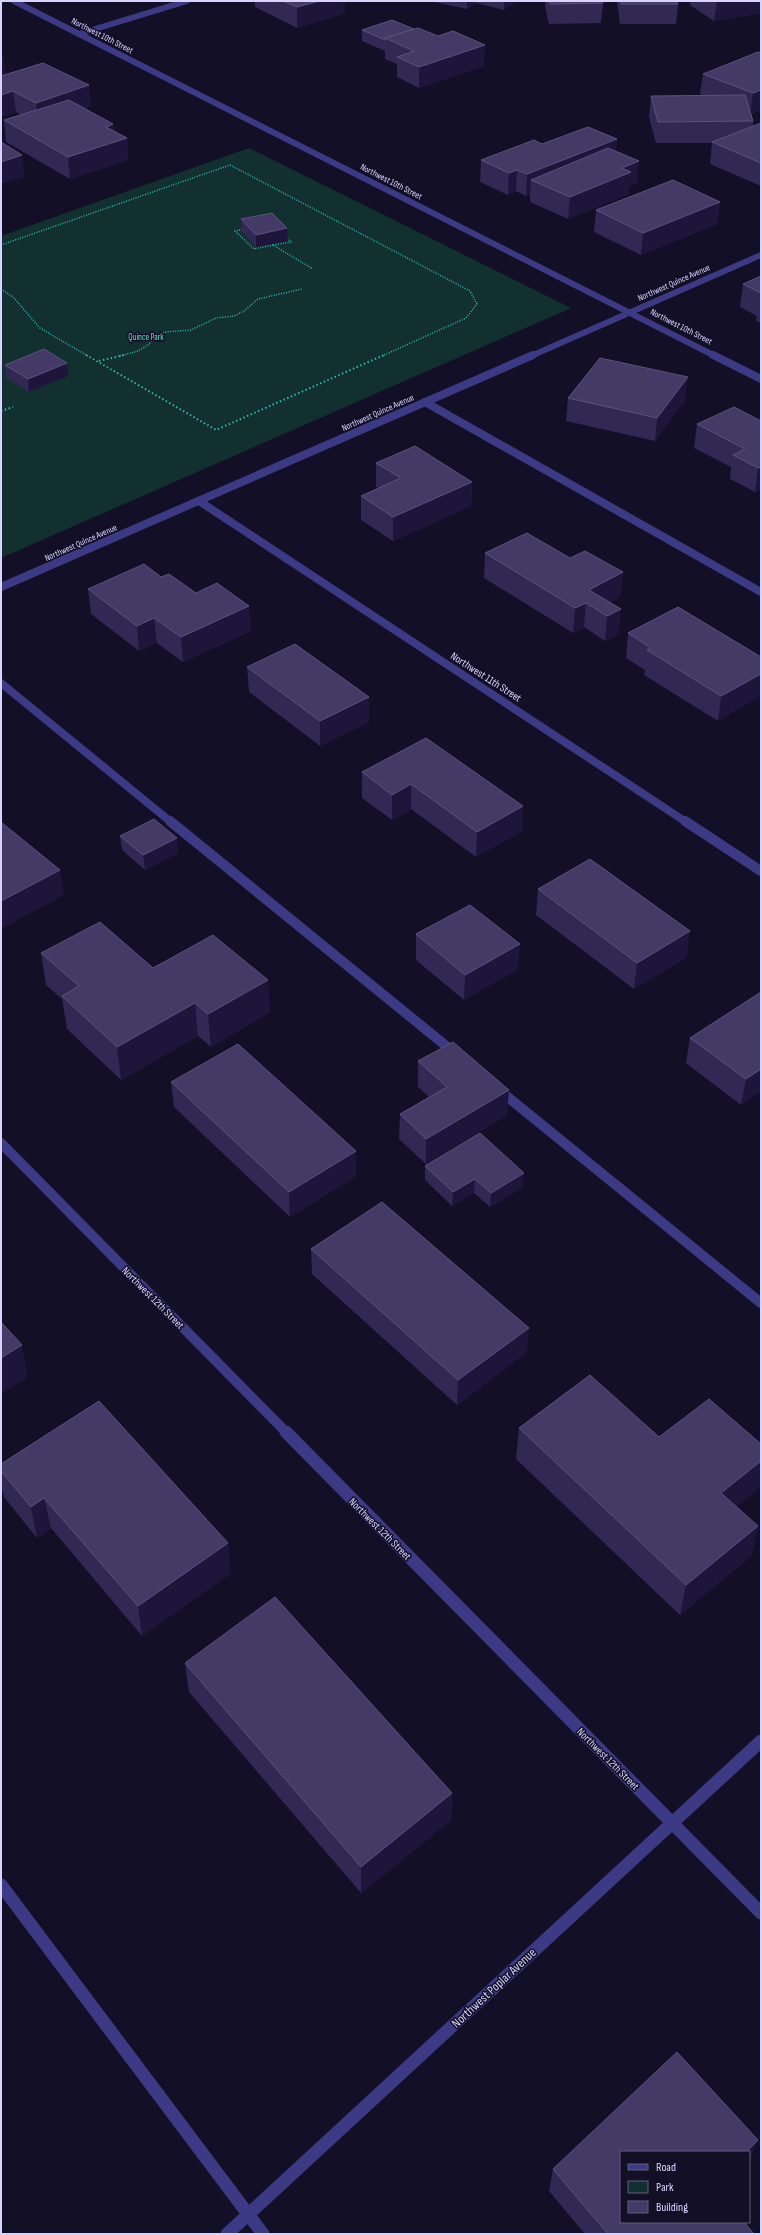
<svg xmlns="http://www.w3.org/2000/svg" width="762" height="2235" font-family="'Sofia Sans Condensed',sans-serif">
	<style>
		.green { fill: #12302f }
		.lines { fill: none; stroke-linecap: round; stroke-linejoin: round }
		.path-far1 { stroke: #2fb8b0; stroke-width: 1.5; stroke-dasharray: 1 1.5; stroke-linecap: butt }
		.path { stroke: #2fb8b0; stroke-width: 2; stroke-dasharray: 1.5 2.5; stroke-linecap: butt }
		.service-far2 { stroke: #3d3a85; stroke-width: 8 }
		.service-far1 { stroke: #3d3a85; stroke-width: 10 }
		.service { stroke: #3d3a85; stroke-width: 13 }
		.minor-far3 { stroke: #3d3a85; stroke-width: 6 }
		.minor-far2 { stroke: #3d3a85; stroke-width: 8 }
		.minor-far1 { stroke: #3d3a85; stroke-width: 10 }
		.minor { stroke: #3d3a85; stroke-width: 13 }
		.tertiary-far1 { stroke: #3d3a85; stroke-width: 6 }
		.tertiary { stroke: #3d3a85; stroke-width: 8 }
		.wall { fill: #312854 }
		.shaded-wall { fill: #1d163a }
		.building { fill: #433a66; stroke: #5a527e }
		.labels { text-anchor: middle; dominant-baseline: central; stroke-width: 3; stroke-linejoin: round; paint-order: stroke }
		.far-street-label { font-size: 9px; fill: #d9d4ff; stroke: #130f26 }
		.far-park-label { font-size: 9px; fill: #5fe0c0; stroke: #130f26 }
		.street-label { font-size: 11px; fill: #d9d4ff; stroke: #130f26 }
		.near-street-label { font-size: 13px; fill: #d9d4ff; stroke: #130f26 }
	</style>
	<rect width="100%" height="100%" fill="#130f26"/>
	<polygon class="green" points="249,148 571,308 1,558 1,236"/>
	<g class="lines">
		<g class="path-far1">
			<polyline points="245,229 235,231 254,249 273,245 313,269"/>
			<polyline points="1,245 230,165 470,291 477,304 466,318 382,356"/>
			<polyline points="273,245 291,242 286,237"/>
			<polyline points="1,289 13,297 40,328 88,356"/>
			<polyline points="120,356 138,351 148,345 157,335 165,332 191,330 216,318 234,316 244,311 258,299 302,289"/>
		</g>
		<g class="path">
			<polyline points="86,355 216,430 384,355"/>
			<polyline points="99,361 124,355"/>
			<polyline points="1,411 13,407"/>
		</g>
		<g class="service-far2">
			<polyline points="425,402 761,592"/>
			<polyline points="1,683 171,822"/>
		</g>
		<g class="service-far1">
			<polyline points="170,821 456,1054"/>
			<polyline points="499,1090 761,1303"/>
		</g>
		<polyline class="service" points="1,1885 263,2234"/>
		<g class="minor-far3">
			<polyline points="79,34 187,1"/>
			<polyline points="531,356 631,312"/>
		</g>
		<g class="minor-far2">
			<polyline points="199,501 686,822"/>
			<polyline points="1,587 533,355"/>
		</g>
		<g class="minor-far1">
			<polyline points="685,821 761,871"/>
			<polyline points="1,1143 287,1433"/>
		</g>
		<g class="minor">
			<polyline points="286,1432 761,1913"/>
			<polyline points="227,2234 761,1741"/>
		</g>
		<g class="tertiary-far1">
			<polyline points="14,1 715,356"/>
			<polyline points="631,312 761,255"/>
		</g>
		<polyline class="tertiary" points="713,355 761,379"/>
	</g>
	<g class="wall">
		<polygon points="255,1 344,1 345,13 297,28 255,7"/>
		<polygon points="429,1 517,1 504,10 476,3 467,9"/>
		<polygon points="545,1 602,1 603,3 601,23 549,24 545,6"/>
		<polygon points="617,1 677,1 678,4 676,24 620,24"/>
		<polygon points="691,1 761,1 761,13 714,21 690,5"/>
		<polygon points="362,30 484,66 419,88 397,77 397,64 385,59 385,51 362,41"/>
		<polygon points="761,53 761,110 751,114 753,121 753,127 761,123 761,186 710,164 712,143 656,143 649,117 651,96 703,96 700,94 703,74"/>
		<polygon points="1,54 5,75 91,106 84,109 113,124 114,131 127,138 128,160 70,179 6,142 4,120 21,115 16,112 3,116 1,115"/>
		<polygon points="542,144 616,152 637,183 629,186 629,194 568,219 530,202 530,194 526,196 516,191 508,195 480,182 481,160"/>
		<polygon points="720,202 717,224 641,255 594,232 596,210"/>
		<polygon points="241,219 287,228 288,241 256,247 242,232"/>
		<polygon points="761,276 761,323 756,321 757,316 740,307 743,284"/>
		<polygon points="5,365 68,376 29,392 6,378"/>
		<polygon points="568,398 685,400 655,441 566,421"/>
		<polygon points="761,421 761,489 755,492 730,479 731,467 694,448 697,424"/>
		<polygon points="376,463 472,482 471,506 393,541 361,520 361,496 378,488 376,487"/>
		<polygon points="485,553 570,558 623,572 620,597 610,602 619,633 605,641 584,627 573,633 484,578"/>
		<polygon points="161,577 251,631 183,662 157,643 139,651 91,614 88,589"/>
		<polygon points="628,633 761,657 718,721 644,675 645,670 626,658"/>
		<polygon points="247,667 369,722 320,746 249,692"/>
		<polygon points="426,738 522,831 476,857 411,809 392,820 362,798 362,772"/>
		<polygon points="120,836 178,853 145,870 122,850"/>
		<polygon points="538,889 687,957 634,989 536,915"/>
		<polygon points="416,934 518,969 464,1000 416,960"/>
		<polygon points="41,953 153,968 270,1012 211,1047 198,1036 121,1080 67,1029 62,999 46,985"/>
		<polygon points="761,992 761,1091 741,1105 686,1063 690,1038"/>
		<polygon points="418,1061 507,1115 426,1164 399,1139 400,1114 429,1097 418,1087"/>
		<polygon points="171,1082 356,1151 356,1176 290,1217 174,1107"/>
		<polygon points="425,1166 523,1187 490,1207 474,1193 452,1206 425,1180"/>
		<polygon points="311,1249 527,1352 457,1405 312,1274"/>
		<polygon points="519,1428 659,1437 761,1486 736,1506 758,1526 751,1556 680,1615 516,1459"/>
		<polygon points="1,1464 231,1573 142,1636 51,1528 37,1538 4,1497 1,1484"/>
		<polygon points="185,1663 452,1793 451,1820 361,1893 189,1692"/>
		<polygon points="621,2152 754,2234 585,2234 549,2191 553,2169"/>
	</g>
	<g class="shaded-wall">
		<polygon points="319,1 344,1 345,13 297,28 297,7"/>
		<polygon points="467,1 476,1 476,3 467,9"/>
		<polygon points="504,1 517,1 504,10"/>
		<polygon points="717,1 761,1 761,13 714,21"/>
		<polygon points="485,45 484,66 419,88 419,67"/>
		<polygon points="3,55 6,76 1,77 1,56"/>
		<polygon points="89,85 91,106 38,124 36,103"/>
		<polygon points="761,90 761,110 750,114 753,93"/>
		<polygon points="13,91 16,112 3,116 1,102 1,95"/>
		<polygon points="113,124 115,142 127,138 128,160 70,179 68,157 106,127"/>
		<polygon points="617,139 615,161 531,180 530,194 526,196 527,174"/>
		<polygon points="22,155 25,177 1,184 1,162"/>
		<polygon points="639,161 637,183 629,186 629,194 568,219 570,197 622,168"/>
		<polygon points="517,170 516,191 508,195 509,173"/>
		<polygon points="720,202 717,224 641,255 643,233"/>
		<polygon points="287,228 288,241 256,247 256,235"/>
		<polygon points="67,363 68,376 29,392 28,379"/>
		<polygon points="688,377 685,400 655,441 657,418"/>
		<polygon points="761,467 761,489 755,492 758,468"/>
		<polygon points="472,482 471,506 393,541 393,517"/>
		<polygon points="623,572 620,597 597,609 589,590"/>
		<polygon points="586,603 584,627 573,633 575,608"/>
		<polygon points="249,606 251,631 183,662 181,637"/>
		<polygon points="621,609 619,633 605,641 607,616"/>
		<polygon points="154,618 157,643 139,651 137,626"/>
		<polygon points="761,674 761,696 718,721 721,696"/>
		<polygon points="369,697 369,722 320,746 320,721"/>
		<polygon points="411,784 411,809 392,820 392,795"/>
		<polygon points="523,806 522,831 476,857 477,832"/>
		<polygon points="177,838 178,853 145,870 143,855"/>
		<polygon points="60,870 64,895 1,929 1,901"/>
		<polygon points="690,931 687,957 634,989 637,963"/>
		<polygon points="520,944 518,969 464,1000 465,975"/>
		<polygon points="268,980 270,1012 211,1047 208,1014"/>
		<polygon points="195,1003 198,1036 121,1080 117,1047"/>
		<polygon points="761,1069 761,1091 741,1105 746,1079"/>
		<polygon points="509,1090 507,1115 426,1164 426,1139"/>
		<polygon points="356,1151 356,1176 290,1217 289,1192"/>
		<polygon points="524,1173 523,1187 490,1207 491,1193"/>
		<polygon points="475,1179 474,1193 452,1206 453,1192"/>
		<polygon points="529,1328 527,1352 457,1405 458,1380"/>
		<polygon points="22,1345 28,1377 1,1394 1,1358"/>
		<polygon points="761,1461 761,1486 714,1523 721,1493"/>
		<polygon points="44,1498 51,1528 37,1538 31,1507"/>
		<polygon points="758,1526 751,1556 680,1615 686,1585"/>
		<polygon points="228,1543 231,1573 142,1636 138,1606"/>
		<polygon points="452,1793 451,1820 361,1893 361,1867"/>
		<polygon points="758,2140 749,2162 749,2152 746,2152"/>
	</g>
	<g class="building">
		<polygon points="283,1 319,1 297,7"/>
		<polygon points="549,1 602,1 603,3 550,4"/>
		<polygon points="621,1 677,1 678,4 621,4"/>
		<polygon points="392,20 414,29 385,38 385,40 362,30"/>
		<polygon points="418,28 438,36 453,31 485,45 419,67 397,57 414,51 385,38"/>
		<polygon points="758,52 761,53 761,90 753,93 703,74"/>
		<polygon points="43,63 89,85 36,103 13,91 1,95 1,76"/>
		<polygon points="745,95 753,121 658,122 651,96"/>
		<polygon points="69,100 113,124 106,127 127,138 68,157 4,120"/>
		<polygon points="761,123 761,163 712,142"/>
		<polygon points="588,127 617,139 527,174 517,170 509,173 481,160 534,140 542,144"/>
		<polygon points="1,142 22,155 1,162"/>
		<polygon points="608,148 639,161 622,168 631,172 570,197 531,180"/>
		<polygon points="673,180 720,202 643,233 596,210"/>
		<polygon points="272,213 287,228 256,235 241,219"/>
		<polygon points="761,276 761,293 743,284"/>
		<polygon points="44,349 67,363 28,379 5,365"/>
		<polygon points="600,358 688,377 657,418 568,398"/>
		<polygon points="734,407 761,421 761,467 758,468 733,455 745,449 697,424"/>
		<polygon points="415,446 472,482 393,517 361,496 401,478 376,463"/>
		<polygon points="527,533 570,558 585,551 623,572 589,590 621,609 607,616 586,603 575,608 485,553"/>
		<polygon points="144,564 161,577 169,574 196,593 217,583 249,606 181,637 154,618 137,626 88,589"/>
		<polygon points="678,607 761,657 761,674 721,696 647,650 651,648 628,633"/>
		<polygon points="295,644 369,697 320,721 247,667"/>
		<polygon points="426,738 523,806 477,832 411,784 392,795 362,772"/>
		<polygon points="154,819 177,838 143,855 120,836"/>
		<polygon points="1,822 60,870 1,901"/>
		<polygon points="590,859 690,931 637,963 538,889"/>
		<polygon points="470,905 520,944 465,975 416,934"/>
		<polygon points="100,922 153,968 213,935 268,980 208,1014 195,1003 117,1047 62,996 79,986 41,953"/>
		<polygon points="761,992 761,1069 746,1079 690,1038"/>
		<polygon points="453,1042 509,1090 426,1139 400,1114 447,1087 418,1061"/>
		<polygon points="238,1044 356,1151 289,1192 171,1082"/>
		<polygon points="480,1133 524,1173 491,1193 475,1179 453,1192 425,1166"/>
		<polygon points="382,1202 529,1328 458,1380 311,1249"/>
		<polygon points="1,1322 22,1345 1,1358"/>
		<polygon points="590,1375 659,1437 709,1399 761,1444 761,1461 721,1493 758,1526 686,1585 519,1428"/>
		<polygon points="99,1401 228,1543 138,1606 44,1498 31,1507 1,1471 1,1464"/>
		<polygon points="275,1597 452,1793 361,1867 185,1663"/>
		<polygon points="677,2052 758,2140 746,2152 621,2152 621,2222 744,2222 754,2234 608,2234 553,2169"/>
	</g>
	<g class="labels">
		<g class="far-street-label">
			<text transform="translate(102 36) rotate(27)">Northwest 10th Street</text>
			<text transform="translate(391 182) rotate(27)">Northwest 10th Street</text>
			<text transform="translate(674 283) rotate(-24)">Northwest Quince Avenue</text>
			<text transform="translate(681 327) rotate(27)">Northwest 10th Street</text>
			<text transform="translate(378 413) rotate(-24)">Northwest Quince Avenue</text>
			<text transform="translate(81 543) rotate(-24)">Northwest Quince Avenue</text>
		</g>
		<g class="far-park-label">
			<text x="146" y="337">Quince Park</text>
		</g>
		<g class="street-label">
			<text transform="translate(486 677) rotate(33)">Northwest 11th Street</text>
			<text transform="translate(153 1298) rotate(45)">Northwest 12th Street</text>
			<text transform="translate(380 1529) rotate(45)">Northwest 12th Street</text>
			<text transform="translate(608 1759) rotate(45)">Northwest 12th Street</text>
		</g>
		<g class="near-street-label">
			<text transform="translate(494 1988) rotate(-43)">Northwest Poplar Avenue</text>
		</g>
	</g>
	<rect width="762" height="2235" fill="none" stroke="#d9d4ff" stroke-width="4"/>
	<rect x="620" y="2151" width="130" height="72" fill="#130f26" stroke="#625e7d"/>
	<rect x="628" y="2164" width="20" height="6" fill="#3d3a85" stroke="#625e7d"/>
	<text x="656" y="2171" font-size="12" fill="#d9d4ff">Road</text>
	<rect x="628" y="2181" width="20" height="12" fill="#12302f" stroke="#625e7d"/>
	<text x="656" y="2191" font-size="12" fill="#d9d4ff">Park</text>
	<rect x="628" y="2201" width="20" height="12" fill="#433a66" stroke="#625e7d"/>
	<text x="656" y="2211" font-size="12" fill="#d9d4ff">Building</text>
</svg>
